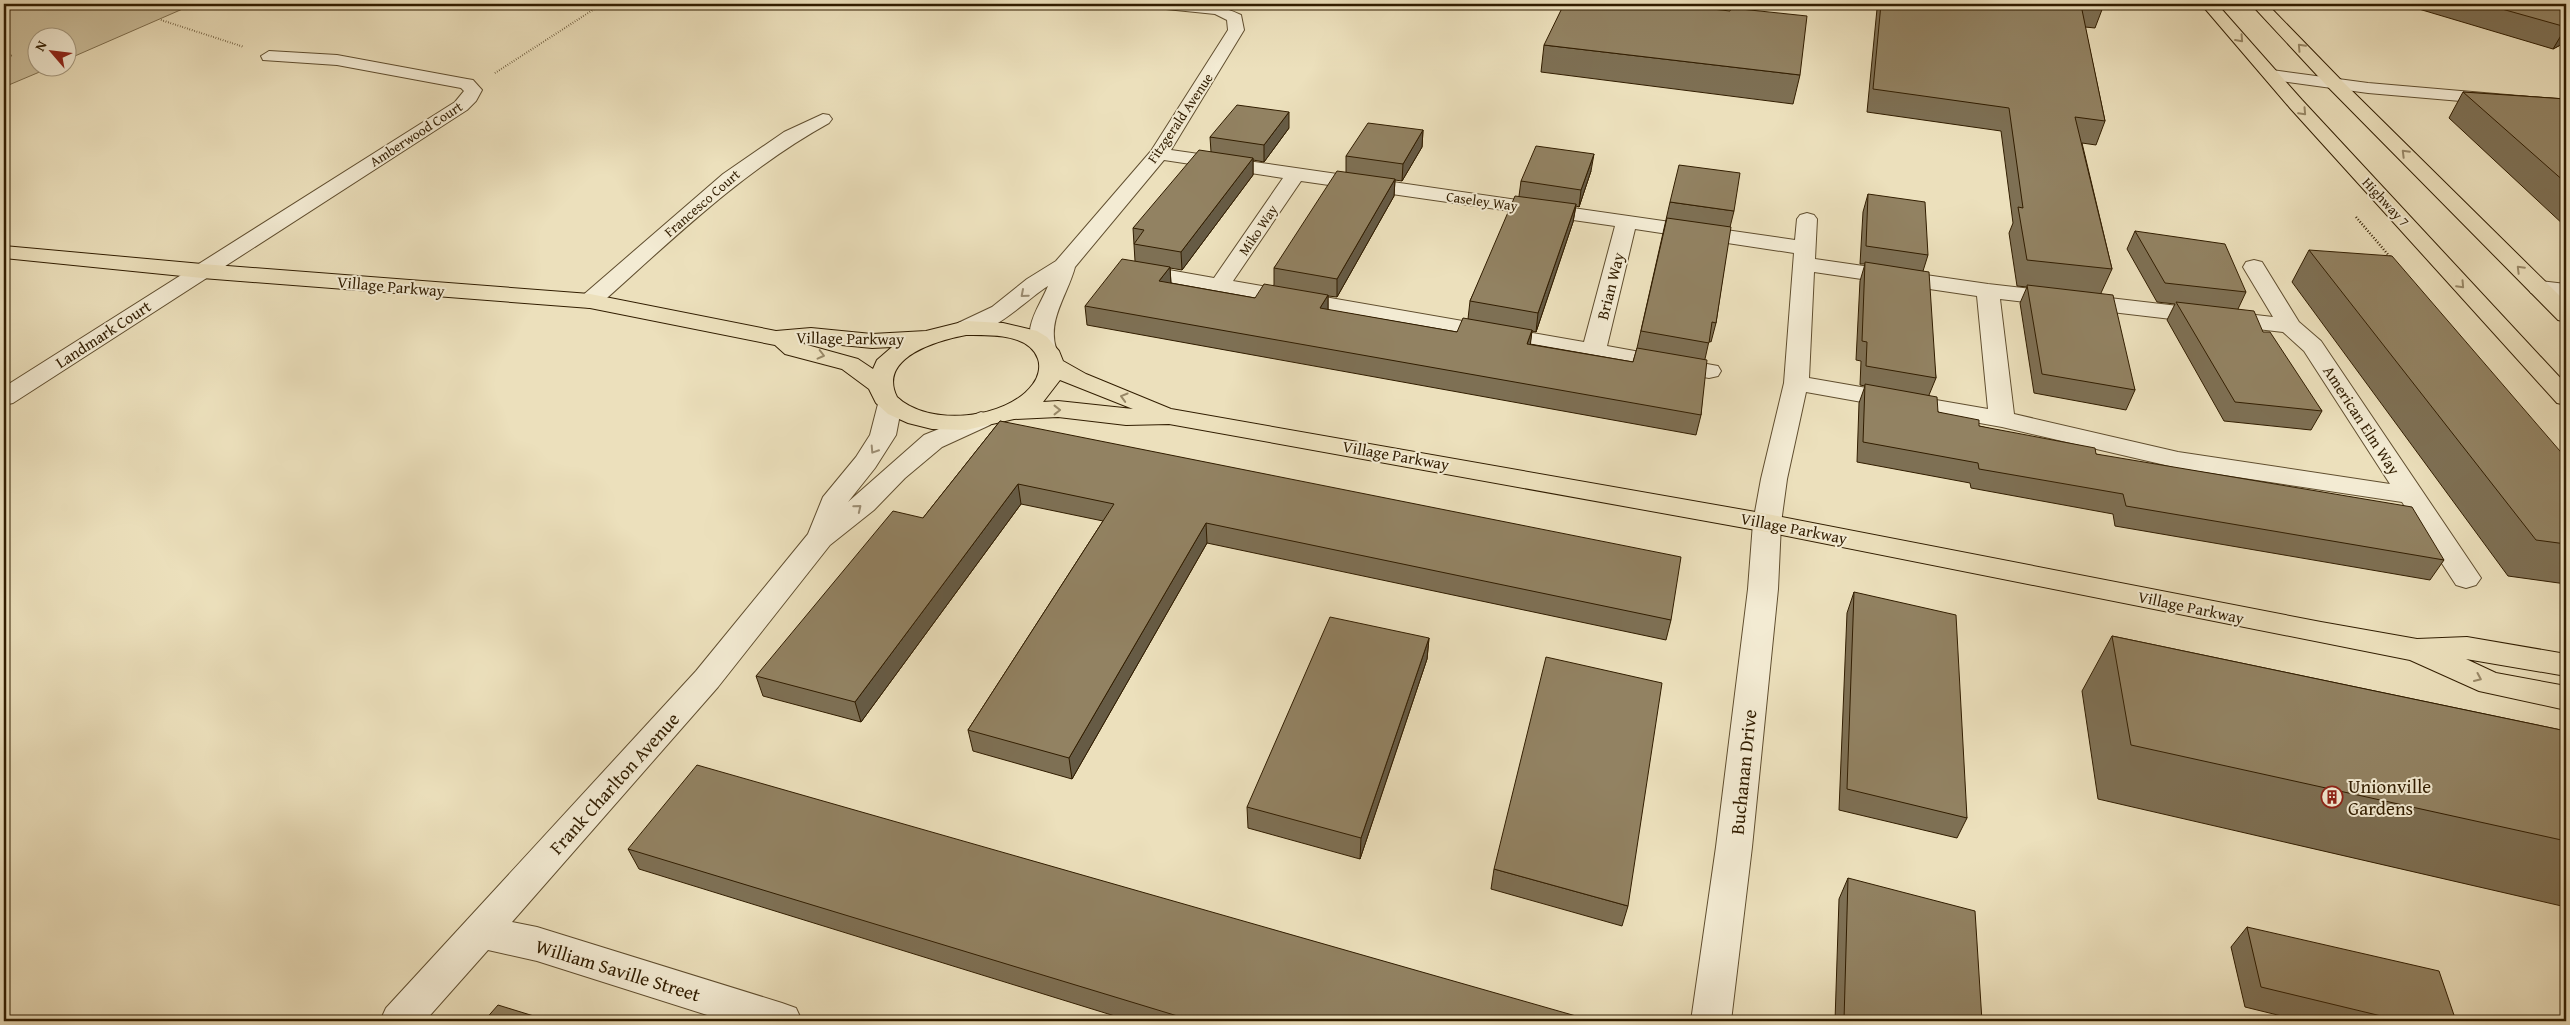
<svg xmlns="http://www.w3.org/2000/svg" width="2570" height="1025" font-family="'Gentium Book Plus',serif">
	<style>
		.green { fill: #ccbf9c; stroke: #7e6e4e }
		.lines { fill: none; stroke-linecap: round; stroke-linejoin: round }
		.minor-casing { stroke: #604e2f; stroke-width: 2 }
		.major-casing { stroke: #311d00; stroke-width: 2 }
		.path-far1 { stroke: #311d00; stroke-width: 2; stroke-dasharray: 0.5 2; stroke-linecap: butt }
		.path { stroke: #311d00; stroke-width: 2.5; stroke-dasharray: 1 2; stroke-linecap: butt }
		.minor { fill: #f3ebd3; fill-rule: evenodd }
		.major { fill: #ece0bc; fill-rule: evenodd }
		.wall { fill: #7e7054; stroke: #311d00 }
		.shaded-wall { fill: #665b45; stroke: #311d00 }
		.building { fill: #928262; stroke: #311d00 }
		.oneway { stroke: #988867 }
		.oneway2 { stroke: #9c8e74 }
		.labels { text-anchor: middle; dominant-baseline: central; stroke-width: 4; stroke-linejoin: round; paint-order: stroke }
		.far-street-label { font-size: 14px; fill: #311d00; stroke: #f3ebd3 }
		.street-label { font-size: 16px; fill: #311d00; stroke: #f3ebd3 }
		.near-street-label { font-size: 19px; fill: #311d00; stroke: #f3ebd3 }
		.near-poi-label { font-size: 19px; fill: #311d00; stroke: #f3ebd3; text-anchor: start }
	</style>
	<rect width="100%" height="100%" fill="#ece0bc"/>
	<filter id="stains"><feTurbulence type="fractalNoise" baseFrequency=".004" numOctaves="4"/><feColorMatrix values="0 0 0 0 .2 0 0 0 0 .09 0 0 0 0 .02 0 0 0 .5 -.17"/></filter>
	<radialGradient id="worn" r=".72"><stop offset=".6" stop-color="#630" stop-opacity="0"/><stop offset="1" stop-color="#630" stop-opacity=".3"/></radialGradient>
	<polygon class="green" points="4,4 194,4 68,59 68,38 38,38 38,68 49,68 4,87"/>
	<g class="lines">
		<g class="minor-casing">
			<g id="minor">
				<path d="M1158 4C1187 2 1215 2 1241 15L1244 30 1171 150 1795 240 1797 219 1800 215 1807 213 1814 215 1817 219 1815 259 1988 284 2273 317 2243 267 2246 262 2254 260 2262 262 2299 322 2321 341 2481 578 2476 585 2466 588 2456 585 2402 502 2178 468 2002 427 1806 392 1787 479 1781 523 1778 589 1752 847 1731 1021H1691L1716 847 1748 589 1753 523 1761 479 1784 383 1794 253 1635 229 1607 346 1718 366 1721 371 1718 376 1709 378 1127 276 1124 271 1127 266 1135 264 1214 278 1283 178 1164 160 1075 267C1068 294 1047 320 1056 348L1052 353 1044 355 1036 353C1020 330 1039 308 1048 286 1024 301 988 341 958 333L954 328 958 323 992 307 1027 279 1056 261 1151 151 1228 30 1227 20 1215 14 1166 9ZM1301 181 1615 226 1584 342 1233 281ZM1814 272 1977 296 1988 409 1809 378ZM2000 299 2283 332 2304 351 2390 484 2178 452 2014 414Z"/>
				<polygon points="269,51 337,55 467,79 473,80 482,90 476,101 467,110 13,403 4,405 4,387 455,102 464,91 461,88 337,65 263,60 261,56"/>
				<polygon points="2272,70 2368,83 2566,100 2566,110 2368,93 2266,79 2263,75 2266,71"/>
				<path d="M823 114 829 115 832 119 829 123C742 171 672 240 598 306L590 308 582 306 579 301 582 296 723 174 784 132Z"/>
				<polygon points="2539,281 2566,284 2566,298 2531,293 2528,288 2531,283"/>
				<polygon points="890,397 899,399 902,404 896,435 875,468 848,502 924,435 981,412 990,415 994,420 990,425 942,447 905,478 874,510 830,545 718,687 512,922 537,927 782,1003 796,1008 802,1021 726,1021 537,961 488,950 425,1021 380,1021 386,1008 696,671 808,534 823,497 856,457 870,435 878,404 881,399"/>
			</g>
		</g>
		<g class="major-casing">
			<g id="major">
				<polygon points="2201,4 2217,4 2302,100 2566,384 2566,405 2557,403 2290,108"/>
				<polygon points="2251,4 2267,4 2340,79 2566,302 2566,322 2558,320 2328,87"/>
				<path d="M4 246 202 264 590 294 776 331 811 328 872 334 926 331 966 321 1003 323 1037 331 1047 337 1059 351 1063 361 1086 374 1171 409 1767 514 2321 622 2417 639 2467 637 2566 654V676L2466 659 2496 673 2566 686V710L2479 691 2410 660 1767 532 1169 424 1126 425 1058 417 1014 419 966 430 932 429 908 423 888 414 876 403 869 389 842 369 785 354 775 345 590 308 202 278 4 258ZM966 335C989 335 1029 333 1038 359 1041 367 1038 378 1033 384 1007 420 928 427 897 397 877 357 939 340 966 335ZM811 342 872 348 892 347 877 360 873 369 858 359 800 343ZM1060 380 1133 409 1058 401 1043 402Z"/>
			</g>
		</g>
		<g class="path-far1">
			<polyline points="161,20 244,47"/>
			<polyline points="4,58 13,55"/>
			<polyline points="495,73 602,4"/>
		</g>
		<polyline class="path" points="2356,217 2391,258"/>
		<use href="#minor" class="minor"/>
		<use href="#major" class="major"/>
	</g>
	<g class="wall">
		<polygon points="1865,4 2101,4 2103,7 2095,28 2085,27 2105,121 2096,145 2082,143 2112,269 2101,293 2135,390 2126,410 2034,393 2020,303 2027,287 2017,286 2009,233 2013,223 2001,131 1867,112 1877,9 1866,8"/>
		<polygon points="2402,4 2566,4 2566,42 2553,49"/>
		<polygon points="1544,45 1800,75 1793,104 1541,72"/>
		<polygon points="2463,92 2566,99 2566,227 2449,118"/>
		<polygon points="1289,128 1264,162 1253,160 1253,175 1182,270 1170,268 1171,283 1255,298 1274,285 1274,268 1346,172 1346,156 1423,130 1422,147 1402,181 1395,180 1394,196 1337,297 1328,296 1328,310 1457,332 1468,319 1470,301 1519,196 1521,181 1591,171 1579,207 1576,206 1573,222 1536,332 1532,331 1530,344 1633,362 1637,348 1670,202 1734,211 1730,227 1716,323 1711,342 1709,341 1705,359 1701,415 1696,435 1087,325 1085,306 1135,261 1133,228 1211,152 1210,137"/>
		<polygon points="1868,194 1928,255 1923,271 1936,378 1929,395 1938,412 1979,426 2096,454 2444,560 2430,580 2115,526 2113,514 1971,488 1970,483 1857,462 1859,403 1865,386 1860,385 1861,361 1856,360 1860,281 1865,264 1860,264 1863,212"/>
		<polygon points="2135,231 2246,292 2238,309 2263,332 2322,411 2311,430 2224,421 2167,320 2175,304 2157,302 2127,249"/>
		<polygon points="2309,250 2566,458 2566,584 2508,576 2292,282"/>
		<polygon points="1000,421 1671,620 1666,640 1207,543 1072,779 973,751 968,730 1103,521 1021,504 861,722 763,696 756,676 923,518"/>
		<polygon points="1854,592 1967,818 1957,838 1839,810 1847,613"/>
		<polygon points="2112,636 2566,731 2566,907 2098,799 2082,691"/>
		<polygon points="1429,638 1427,659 1360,859 1248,828 1247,807"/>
		<polygon points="628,849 1583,1021 1131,1021 639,869"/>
		<polygon points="1494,869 1628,906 1622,926 1491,889"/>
		<polygon points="1848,878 1982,1021 1835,1021 1839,899"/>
		<polygon points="2247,927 2456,1021 2302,1021 2245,1007 2231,947"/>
	</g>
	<g class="shaded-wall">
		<polygon points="2566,27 2566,42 2553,49"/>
		<polygon points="1289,112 1289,128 1264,162 1264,145"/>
		<polygon points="1423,130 1422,147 1402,181 1403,164"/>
		<polygon points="1594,154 1591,171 1579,207 1581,190"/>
		<polygon points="1253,158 1253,175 1182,270 1181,252"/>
		<polygon points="1395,179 1394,196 1337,297 1337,279"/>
		<polygon points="1576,204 1573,222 1536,332 1538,313"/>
		<polygon points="1170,267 1171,286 1159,281"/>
		<polygon points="1328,295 1328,313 1320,308"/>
		<polygon points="1532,330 1530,348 1527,344"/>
		<polygon points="1018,484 1021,504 861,722 855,702"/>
		<polygon points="1206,523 1207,543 1072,779 1069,758"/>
		<polygon points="1429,638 1427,659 1360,859 1361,838"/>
	</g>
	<g class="building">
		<polygon points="1564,4 1668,4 1730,11 1731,8 1807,16 1800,75 1544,45"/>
		<polygon points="1881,4 2101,4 2103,7 2081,5 2105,121 2075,117 2112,269 2027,260 2018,207 2023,208 2009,108 1873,89"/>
		<polygon points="2484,4 2566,4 2566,27"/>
		<polygon points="2463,92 2566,99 2566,183"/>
		<polygon points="1237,105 1289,112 1264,145 1210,137"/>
		<polygon points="1368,123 1423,130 1403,164 1346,156"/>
		<polygon points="1536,146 1594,154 1581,190 1521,181"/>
		<polygon points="1199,150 1253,158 1181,252 1134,244 1144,230 1133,228"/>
		<polygon points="1679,165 1740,173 1734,211 1670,202"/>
		<polygon points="1337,171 1395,179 1337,279 1274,268"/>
		<polygon points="1868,194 1925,202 1928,255 1866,246"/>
		<polygon points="1515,196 1576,204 1538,313 1470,301"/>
		<polygon points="1667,218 1731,227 1716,323 1712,322 1709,343 1641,331"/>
		<polygon points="2135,231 2225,244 2246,292 2165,283"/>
		<polygon points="2309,250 2392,256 2566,458 2566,544 2536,540"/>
		<polygon points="1122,259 1170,267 1159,281 1255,298 1264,284 1328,295 1320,308 1457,332 1463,318 1532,330 1527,344 1633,362 1637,348 1707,360 1701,415 1085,306"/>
		<polygon points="1865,262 1929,272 1936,378 1866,366 1867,342 1862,341"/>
		<polygon points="2027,285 2113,295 2135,390 2042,374"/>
		<polygon points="2176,302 2254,311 2263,332 2270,332 2322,411 2235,402"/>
		<polygon points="1865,384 1937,397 1938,412 1979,420 1979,426 2095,448 2096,454 2412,507 2444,560 2126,506 2123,494 1979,469 1978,463 1863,442"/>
		<polygon points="1000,421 1681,557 1671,620 1206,523 1069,758 968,730 1114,504 1018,484 855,702 756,676 893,511 923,518"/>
		<polygon points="1854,592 1956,615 1967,818 1847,789"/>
		<polygon points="1330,617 1429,638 1361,838 1247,807"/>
		<polygon points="2112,636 2566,731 2566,841 2131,745"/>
		<polygon points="1546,657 1662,683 1628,906 1494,869"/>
		<polygon points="697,765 1583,1018 1583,1021 1194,1021 628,849"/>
		<polygon points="1848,878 1975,911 1982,1021 1844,1021"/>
		<polygon points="2247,927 2439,971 2456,1021 2402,1021 2261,987"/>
		<polygon points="498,1005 550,1021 484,1021"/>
	</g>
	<defs><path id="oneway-chevron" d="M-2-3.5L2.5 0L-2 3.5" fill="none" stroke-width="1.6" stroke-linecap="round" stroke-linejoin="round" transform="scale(1.25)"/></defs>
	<g class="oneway">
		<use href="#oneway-chevron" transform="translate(2240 39) rotate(48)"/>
		<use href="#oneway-chevron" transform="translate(2301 47) rotate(-133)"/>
		<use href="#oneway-chevron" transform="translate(2303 112) rotate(47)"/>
		<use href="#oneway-chevron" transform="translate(2405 153) rotate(-135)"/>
		<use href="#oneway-chevron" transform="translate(2520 269) rotate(-135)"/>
		<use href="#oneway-chevron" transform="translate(2461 285) rotate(47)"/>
		<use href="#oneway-chevron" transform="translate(821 355) rotate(14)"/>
		<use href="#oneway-chevron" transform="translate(1124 397) rotate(-164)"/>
		<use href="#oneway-chevron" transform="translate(1057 410)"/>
		<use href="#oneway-chevron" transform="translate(2478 678) rotate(24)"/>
	</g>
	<g class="oneway2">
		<use href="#oneway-chevron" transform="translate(1024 294) rotate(139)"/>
		<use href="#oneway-chevron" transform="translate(874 450) rotate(123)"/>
		<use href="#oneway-chevron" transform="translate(858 508) rotate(-39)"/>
	</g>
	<defs>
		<g id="building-ring" transform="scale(1.125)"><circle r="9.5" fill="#f3ebd3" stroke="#8f2418" stroke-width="1.5"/><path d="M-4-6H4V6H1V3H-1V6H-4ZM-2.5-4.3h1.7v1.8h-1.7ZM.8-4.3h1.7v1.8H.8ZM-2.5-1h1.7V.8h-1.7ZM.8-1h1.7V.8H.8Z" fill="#8f2418"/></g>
	</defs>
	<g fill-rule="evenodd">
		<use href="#building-ring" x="2332" y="797"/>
	</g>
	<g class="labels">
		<g class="far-street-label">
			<text transform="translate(1180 118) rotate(-56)">Fitzgerald Avenue</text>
			<text transform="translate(416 134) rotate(-33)">Amberwood Court</text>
			<text transform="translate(1482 201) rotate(8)">Caseley Way</text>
			<text transform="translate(2386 202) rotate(47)">Highway 7</text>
			<text transform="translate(702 203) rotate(-41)">Francesco Court</text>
			<text transform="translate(1258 230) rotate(-56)">Miko Way</text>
		</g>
		<g class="street-label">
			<text transform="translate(391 286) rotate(5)">Village Parkway</text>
			<text transform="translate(1610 286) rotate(-76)">Brian Way</text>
			<text transform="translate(103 334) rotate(-33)">Landmark Court</text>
			<text transform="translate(850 338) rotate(1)">Village Parkway</text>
			<text transform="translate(2362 420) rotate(57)">American Elm Way</text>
			<text transform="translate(1396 455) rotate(10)">Village Parkway</text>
			<text transform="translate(1794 528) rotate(11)">Village Parkway</text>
			<text transform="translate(2191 607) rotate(12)">Village Parkway</text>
		</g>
		<g class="near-street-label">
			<text transform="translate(1743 772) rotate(-84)">Buchanan Drive</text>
			<text transform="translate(614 783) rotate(-48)">Frank Charlton Avenue</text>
			<text transform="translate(618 970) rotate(17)">William Saville Street</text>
		</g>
		<g class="near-poi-label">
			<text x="2348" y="786">Unionville<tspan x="2348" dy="22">Gardens</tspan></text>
		</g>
	</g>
	<rect width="2570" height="1025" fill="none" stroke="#ece0bc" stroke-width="20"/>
	<rect x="5" y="5" width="2560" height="1015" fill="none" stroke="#311d00" stroke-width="2.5"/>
	<rect x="10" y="10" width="2550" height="1005" fill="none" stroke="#311d00"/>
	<g transform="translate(52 52) rotate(298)"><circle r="24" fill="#f3ebd3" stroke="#a5997f"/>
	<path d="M0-4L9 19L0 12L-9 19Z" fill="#8f2418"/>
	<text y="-8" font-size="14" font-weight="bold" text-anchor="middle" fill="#311d00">N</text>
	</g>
	<rect width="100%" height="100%" filter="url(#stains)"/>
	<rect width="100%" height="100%" fill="url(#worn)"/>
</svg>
